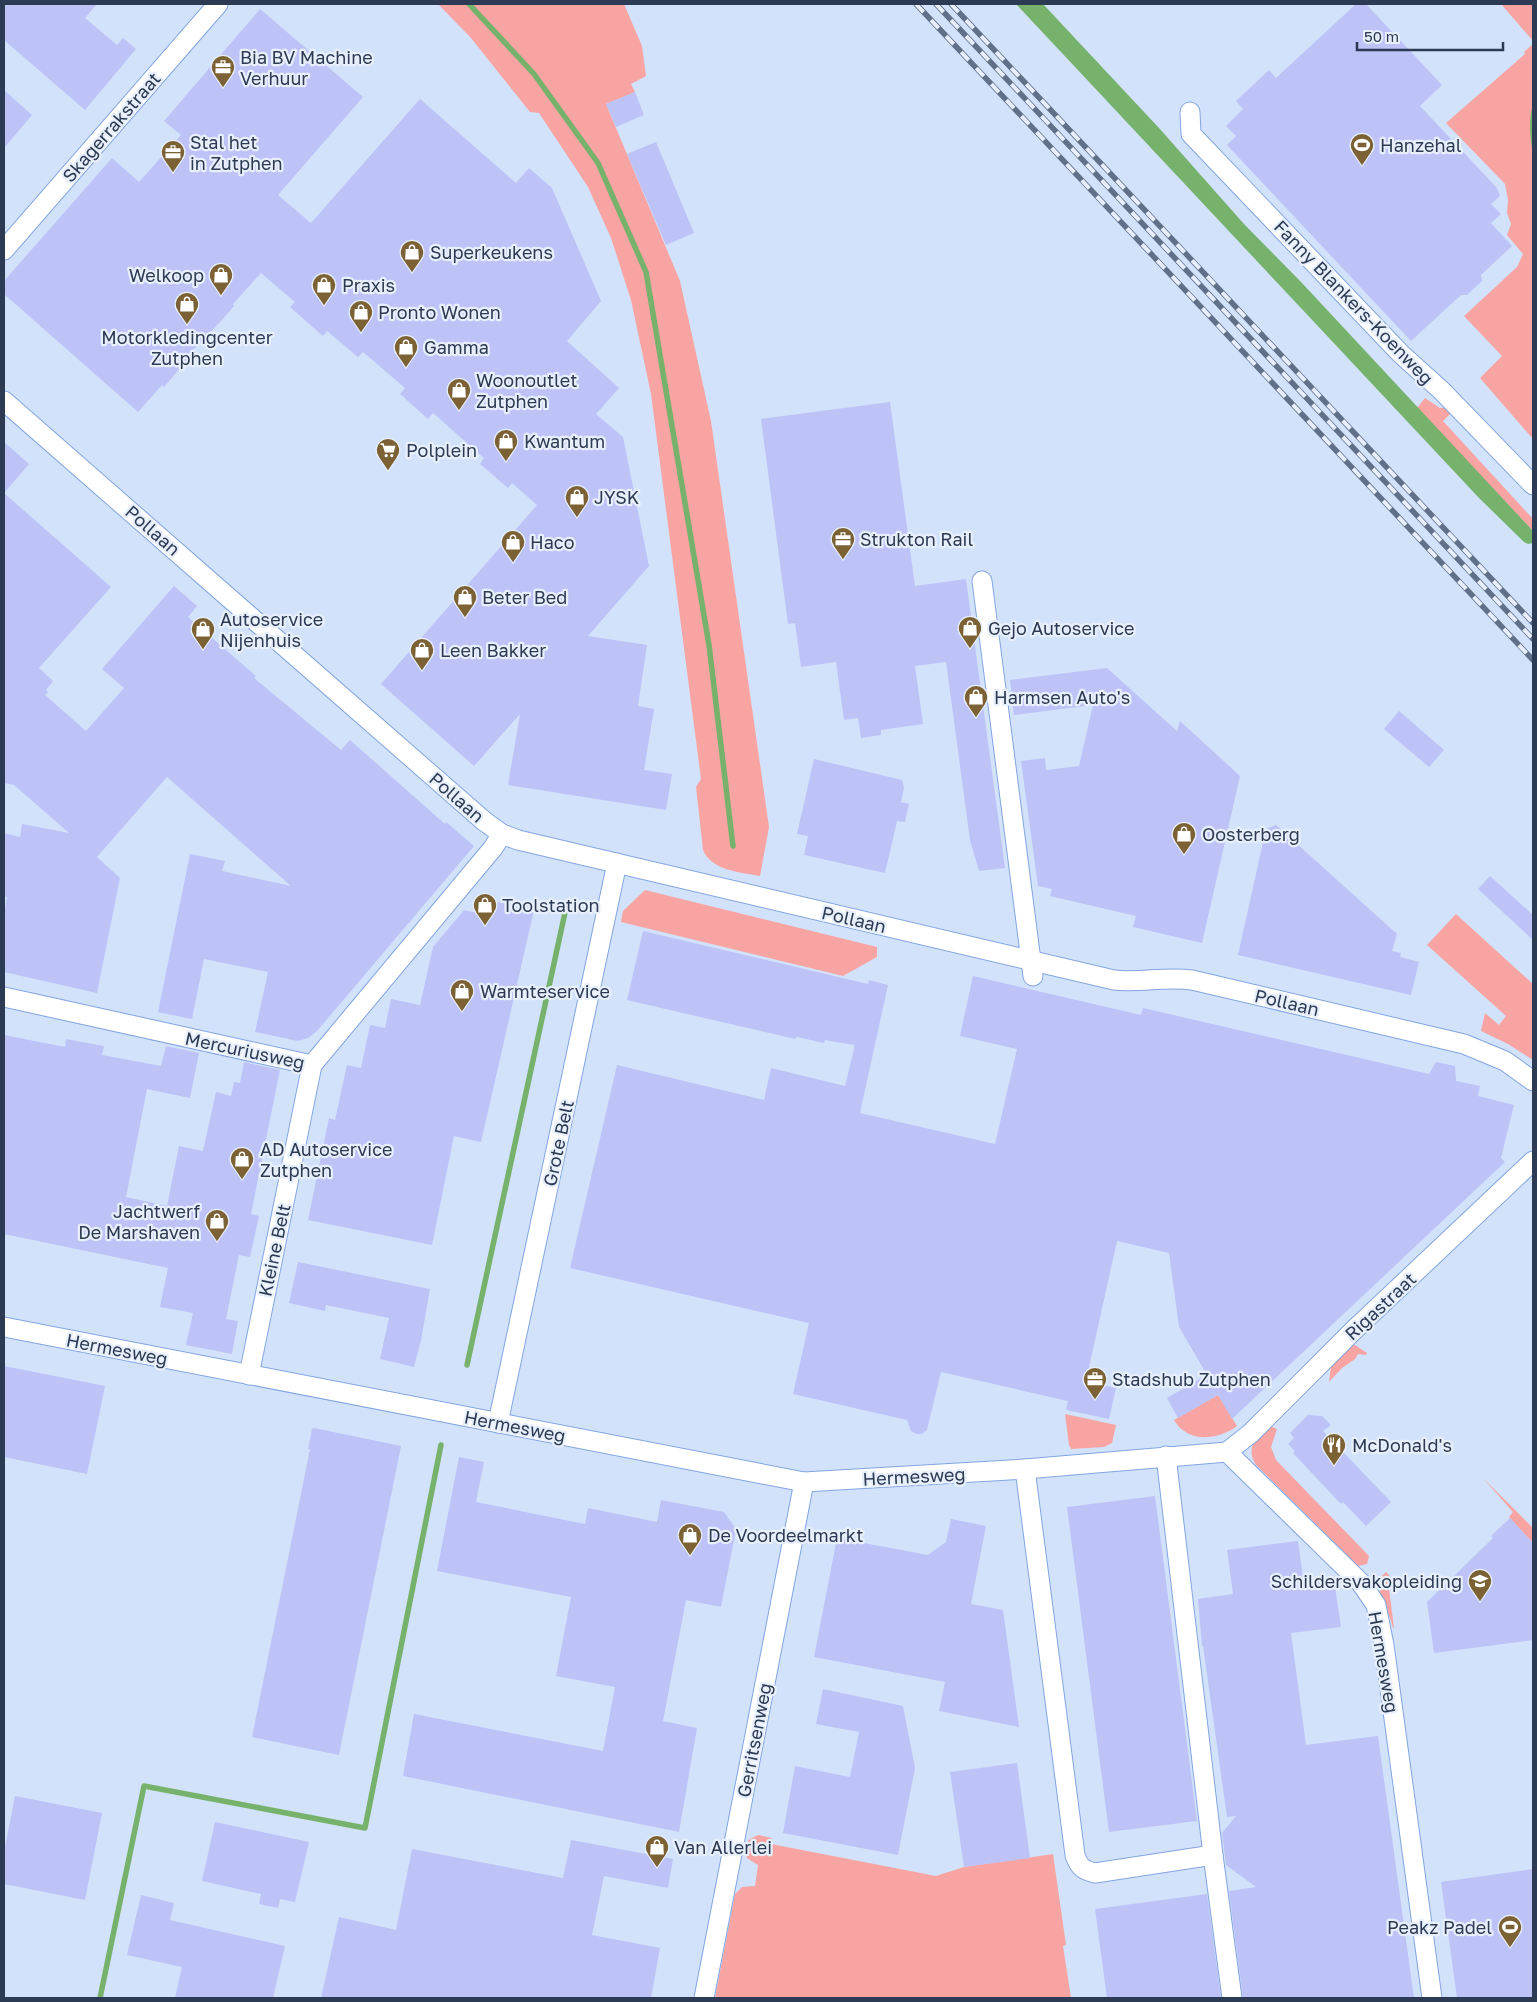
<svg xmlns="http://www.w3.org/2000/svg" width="1537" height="2002" font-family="'Golos Text',sans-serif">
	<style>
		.green { fill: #f8a4a2 }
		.water { fill: #76b26b }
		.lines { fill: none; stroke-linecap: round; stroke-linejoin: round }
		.stream { stroke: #76b26b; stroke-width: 5.5 }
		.building { fill: #bdc2f7 }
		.street-casing { stroke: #83a5e0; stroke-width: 21 }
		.street { stroke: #fff; stroke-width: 19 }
		.rail-casing { stroke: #617089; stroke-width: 5.5 }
		.rail { stroke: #e7effb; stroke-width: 4; stroke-dasharray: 11; stroke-linecap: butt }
		.labels { text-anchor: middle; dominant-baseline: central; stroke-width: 4.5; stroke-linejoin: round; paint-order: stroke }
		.poi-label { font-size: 18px; fill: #2c3b53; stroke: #e7effb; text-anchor: start }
		.street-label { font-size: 18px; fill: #2c3b53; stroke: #e7effb }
	</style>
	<rect width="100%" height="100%" fill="#d3e2fb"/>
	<g class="green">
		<path d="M438 4H624L642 46 646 76 631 84 635 92 606 104 680 281 711 421 769 827 760 876C740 872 712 871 703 850L696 787 701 779 651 394 631 300 611 238 588 187 539 113 530 112 471 38Z"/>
		<polygon points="1501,4 1533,4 1533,41"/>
		<path d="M1533 44C1533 63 1536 84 1533 103 1531 121 1530 136 1533 154V439L1480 378 1502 356 1464 316 1517 267 1523 254 1507 235 1511 224 1507 213 1508 200 1505 184 1446 123 1525 54 1524 52Z"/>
		<polygon points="1425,398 1440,408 1449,407 1454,410 1443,421 1533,519 1533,531 1417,408"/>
		<polygon points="645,890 877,947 877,957 843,976 621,922 623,911"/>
		<polygon points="1456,914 1533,984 1533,1060 1508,1044 1481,1031 1485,1013 1499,1025 1506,1016 1427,945"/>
		<polygon points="1355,1345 1367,1353 1366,1355 1358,1354 1355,1359 1342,1368 1329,1382 1331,1366 1351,1346"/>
		<path d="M1218 1395 1237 1426C1218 1440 1188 1444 1174 1420Z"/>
		<polygon points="1065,1414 1116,1425 1112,1443 1104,1447 1071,1449 1069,1445"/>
		<path d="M1270 1426 1277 1429 1271 1447 1276 1460 1369 1556 1367 1564 1358 1566 1256 1465C1245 1448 1256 1436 1270 1426Z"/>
		<polygon points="1483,1478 1533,1528 1533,1543 1509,1517 1513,1512"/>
		<path d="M1386 1572 1396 1583 1389 1589 1394 1628H1393C1391 1616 1376 1588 1378 1580Z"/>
		<path d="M759 1835 772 1838 771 1844 936 1876 964 1867 1053 1854 1066 1945 1063 1946 1071 1998H715L735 1894 742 1887 755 1886 758 1865 747 1858C742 1846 747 1838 759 1835Z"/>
	</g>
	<g class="water">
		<polygon points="1016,4 1043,4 1159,128 1244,224 1302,283 1533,531 1533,543 1528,544 1524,542 1479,498"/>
		<path d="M1533 104V154C1530 137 1528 121 1533 104Z"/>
	</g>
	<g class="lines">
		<g class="stream">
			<polyline points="469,4 534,74 598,163 646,272 709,645 733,846"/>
			<polyline points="467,1365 566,908"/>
			<polyline points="100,1998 144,1786 365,1828 441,1445"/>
		</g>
	</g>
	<g class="building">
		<polygon points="4,4 97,4 85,18 117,45 123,38 136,49 85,110 4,40"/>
		<polygon points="1356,4 1366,4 1442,85 1420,106 1497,188 1500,196 1491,204 1501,214 1491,223 1512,246 1481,275 1482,281 1467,295 1461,295 1411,341 1227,145 1236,136 1226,126 1243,109 1236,101 1269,70 1276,78"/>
		<polygon points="260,9 363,97 278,195 311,223 420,99 516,183 529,168 552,188 601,301 567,341 619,388 596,414 623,437 649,566 588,636 647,645 638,706 654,709 644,770 672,774 666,810 508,785 520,714 474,766 381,684 537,505 512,483 508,488 480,464 484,458 433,413 428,419 400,394 405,388 363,352 358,357 327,331 323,336 290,307 295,302 261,273 233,304 234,306 222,320 186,357 188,359 164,387 162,385 138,412 4,294 4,281 112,158 139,182 181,135 164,121"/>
		<polygon points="4,90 32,115 4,148"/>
		<polygon points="635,92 644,115 616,127 606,104"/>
		<polygon points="656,142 694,233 666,245 627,154"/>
		<polygon points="890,402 915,586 966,579 1005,868 979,871 970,840 946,662 915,666 923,724 881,730 881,735 861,738 858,718 844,720 836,662 801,667 795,623 788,624 761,419"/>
		<polygon points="4,442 29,464 4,493 111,587 39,668 53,681 46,690 48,692 45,695 86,731 124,688 102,669 174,586 197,606 188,617 256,676 254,678 341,750 350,740 445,824 446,822 474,846 317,1031 308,1038 298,1041 255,1032 268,972 204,959 192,1019 158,1012 190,854 225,861 222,871 291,886 167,777 97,857 120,878 97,993 4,972 4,914 7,897 4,896 4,833 20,837 22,824 69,833 14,785 4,783"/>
		<polygon points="1107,668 1177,731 1180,721 1240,776 1202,943 1133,927 1136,916 1050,896 1052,889 1038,886 1021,761 1045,758 1046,770 1079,766 1093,705 1014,715 1010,680"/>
		<polygon points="1399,711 1444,750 1429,767 1384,729"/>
		<polygon points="814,759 902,780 904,788 901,802 909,804 905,822 897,821 885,873 804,855 808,836 797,834"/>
		<polygon points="1276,825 1397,934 1392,951 1401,953 1400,957 1419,962 1411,995 1238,955 1266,829"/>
		<polygon points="1490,876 1533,915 1533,940 1478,889"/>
		<polygon points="489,900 534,910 481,1142 454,1136 432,1245 308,1220 329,1118 335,1120 347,1065 361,1068 370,1025 385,1028 391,999 420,1005 433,947 464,910 486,915"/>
		<polygon points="643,931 868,984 869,980 888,985 860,1113 995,1144 1017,1049 960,1036 973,976 1141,1015 1143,1008 1429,1074 1436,1062 1455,1066 1456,1081 1480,1086 1478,1096 1514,1105 1501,1158 1505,1162 1232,1419 1218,1395 1178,1418 1167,1398 1207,1375 1179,1327 1169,1253 1117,1241 1086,1381 1116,1388 1109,1419 1066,1410 1068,1401 941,1372 927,1430 922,1434 916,1434 911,1431 907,1420 793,1394 809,1323 570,1268 617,1065 764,1100 771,1068 845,1086 854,1049 854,1045 825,1040 824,1043 797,1037 795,1039 627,1000"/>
		<polygon points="4,1035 65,1047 66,1039 104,1046 102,1055 161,1066 166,1046 199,1053 190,1098 147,1089 126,1197 167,1206 179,1146 203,1151 216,1092 231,1096 234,1082 240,1083 244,1062 280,1070 251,1214 259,1216 250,1257 239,1255 226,1319 238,1321 232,1354 186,1345 193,1313 160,1307 168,1268 4,1234"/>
		<polygon points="298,1262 430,1289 421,1340 414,1367 380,1359 389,1318 326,1305 325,1311 289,1303"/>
		<polygon points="4,1366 105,1386 87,1474 4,1457"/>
		<polygon points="1308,1415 1322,1416 1331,1425 1323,1431 1391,1502 1366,1526 1343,1502 1341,1504 1293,1453 1295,1451 1288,1444 1294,1438 1290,1433"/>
		<polygon points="314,1428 401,1446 339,1755 252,1737 310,1449 308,1449 312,1429"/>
		<polygon points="459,1457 484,1462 476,1502 585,1524 588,1508 657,1522 661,1500 724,1512 736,1529 721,1607 686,1600 663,1721 697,1728 679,1832 403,1776 414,1714 603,1751 615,1687 556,1676 571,1597 437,1571"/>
		<polygon points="1155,1496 1197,1821 1109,1832 1067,1507"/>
		<polygon points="1510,1518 1533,1543 1533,1640 1434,1653 1427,1602 1493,1538 1491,1536"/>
		<polygon points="951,1519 986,1526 971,1604 1003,1610 1019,1727 939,1711 945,1682 814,1657 837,1538 928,1555 946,1542"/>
		<polygon points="1298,1541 1304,1584 1334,1580 1341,1627 1291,1633 1306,1745 1378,1736 1414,1998 1243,1998 1229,1891 1256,1887 1226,1865 1222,1833 1236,1816 1227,1817 1203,1646 1202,1646 1198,1599 1233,1594 1227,1550"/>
		<polygon points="823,1689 903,1706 915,1768 898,1855 783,1833 795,1766 850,1777 859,1732 816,1724"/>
		<polygon points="1017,1763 1030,1858 964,1867 950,1772"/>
		<polygon points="15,1796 102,1813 85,1900 4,1884 4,1852"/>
		<polygon points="215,1822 309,1842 295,1902 280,1899 278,1908 259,1904 261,1894 202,1881"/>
		<polygon points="571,1840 673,1859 668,1888 604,1876 592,1935 660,1948 651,1998 321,1998 339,1917 396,1930 412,1849 563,1878"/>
		<polygon points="1533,1869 1533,1998 1457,1998 1441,1882"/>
		<polygon points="1207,1894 1221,1998 1107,1998 1095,1909"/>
		<polygon points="141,1895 174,1903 170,1920 285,1946 273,1998 175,1998 182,1967 127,1955"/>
	</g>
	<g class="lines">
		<g class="street-casing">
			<g id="street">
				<polyline points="1190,112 1191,134 1401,354 1442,391 1533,485"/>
				<polyline points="4,250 218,4"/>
				<path d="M4 401 484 821 502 834 518 840 1114 980C1140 983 1166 976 1192 980L1464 1044 1505 1061 1533 1081"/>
				<polyline points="982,581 1033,976"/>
				<polyline points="4,997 312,1065 493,848 502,834"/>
				<polyline points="4,1327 804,1482 1025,1469 1227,1452 1361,1583 1376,1605 1384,1645 1432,1998"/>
				<polyline points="249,1375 312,1065"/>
				<polyline points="498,1423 617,863"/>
				<polyline points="1227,1452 1251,1433 1355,1329 1533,1161"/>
				<path d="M1025 1469 1075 1855C1079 1867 1083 1870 1095 1873L1213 1855 1166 1456"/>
				<polyline points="1213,1855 1232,1998"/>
				<polyline points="704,1998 804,1482"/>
			</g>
		</g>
		<use href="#street" class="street"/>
		<g class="rail-casing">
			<g id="rail">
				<polyline points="916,4 1533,660"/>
				<polyline points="936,4 1533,639"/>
				<polyline points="951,4 1533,623"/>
			</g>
		</g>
		<use href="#rail" class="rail"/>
	</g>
	<defs>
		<g id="office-pin" transform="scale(1.25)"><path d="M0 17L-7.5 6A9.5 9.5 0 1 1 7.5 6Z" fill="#7b6133" stroke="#e7effb"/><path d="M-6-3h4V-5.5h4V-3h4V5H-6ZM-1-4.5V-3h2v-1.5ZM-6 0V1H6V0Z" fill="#fff"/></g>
		<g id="stadium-pin" transform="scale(1.25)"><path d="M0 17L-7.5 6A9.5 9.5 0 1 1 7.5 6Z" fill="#7b6133" stroke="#e7effb"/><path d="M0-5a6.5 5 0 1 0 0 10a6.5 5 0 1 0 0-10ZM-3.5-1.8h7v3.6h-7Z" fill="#fff"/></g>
		<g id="shop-pin" transform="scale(1.25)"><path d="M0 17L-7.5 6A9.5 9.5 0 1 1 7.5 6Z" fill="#7b6133" stroke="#e7effb"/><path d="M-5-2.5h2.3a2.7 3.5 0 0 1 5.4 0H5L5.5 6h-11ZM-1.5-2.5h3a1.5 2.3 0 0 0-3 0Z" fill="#fff"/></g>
		<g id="supermarket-pin" transform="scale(1.25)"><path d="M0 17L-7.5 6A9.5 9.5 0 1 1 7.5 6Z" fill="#7b6133" stroke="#e7effb"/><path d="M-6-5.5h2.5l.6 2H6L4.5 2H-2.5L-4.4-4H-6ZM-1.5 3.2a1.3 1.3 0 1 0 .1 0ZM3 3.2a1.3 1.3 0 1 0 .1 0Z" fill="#fff"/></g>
		<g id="restaurant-pin" transform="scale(1.25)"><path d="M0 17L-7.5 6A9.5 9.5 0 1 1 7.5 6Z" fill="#7b6133" stroke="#e7effb"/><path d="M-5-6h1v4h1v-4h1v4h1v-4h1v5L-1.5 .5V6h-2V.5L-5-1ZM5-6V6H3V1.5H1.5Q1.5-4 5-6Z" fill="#fff"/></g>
		<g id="school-pin" transform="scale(1.25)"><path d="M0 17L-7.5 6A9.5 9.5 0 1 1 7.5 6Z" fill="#7b6133" stroke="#e7effb"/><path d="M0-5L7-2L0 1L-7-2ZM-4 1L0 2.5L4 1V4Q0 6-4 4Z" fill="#fff"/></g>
	</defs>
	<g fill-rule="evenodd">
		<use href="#office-pin" x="223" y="67"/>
		<use href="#stadium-pin" x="1362" y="145"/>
		<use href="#office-pin" x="173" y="152"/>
		<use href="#shop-pin" x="412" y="252"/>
		<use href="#shop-pin" x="221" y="275"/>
		<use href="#shop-pin" x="324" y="285"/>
		<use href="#shop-pin" x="187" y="304"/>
		<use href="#shop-pin" x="361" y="312"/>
		<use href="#shop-pin" x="406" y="347"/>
		<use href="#shop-pin" x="459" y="390"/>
		<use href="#shop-pin" x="506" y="441"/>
		<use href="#supermarket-pin" x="388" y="450"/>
		<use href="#shop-pin" x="577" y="497"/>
		<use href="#office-pin" x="843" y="539"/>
		<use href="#shop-pin" x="513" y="542"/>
		<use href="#shop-pin" x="465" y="597"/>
		<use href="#shop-pin" x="970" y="628"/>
		<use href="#shop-pin" x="203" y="629"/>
		<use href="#shop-pin" x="422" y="650"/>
		<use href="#shop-pin" x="976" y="697"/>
		<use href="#shop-pin" x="1184" y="834"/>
		<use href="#shop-pin" x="485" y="905"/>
		<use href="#shop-pin" x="462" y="991"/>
		<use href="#shop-pin" x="242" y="1159"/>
		<use href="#shop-pin" x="217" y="1221"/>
		<use href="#office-pin" x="1095" y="1379"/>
		<use href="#restaurant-pin" x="1334" y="1445"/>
		<use href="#shop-pin" x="690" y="1535"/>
		<use href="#school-pin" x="1480" y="1581"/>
		<use href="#shop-pin" x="657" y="1847"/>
		<use href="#stadium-pin" x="1510" y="1927"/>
	</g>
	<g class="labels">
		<g class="poi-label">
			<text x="240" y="57">Bia BV Machine<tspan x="240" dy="21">Verhuur</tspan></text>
			<text x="190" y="142">Stal het<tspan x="190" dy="21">in Zutphen</tspan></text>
			<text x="1380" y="145">Hanzehal</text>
			<text x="430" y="252">Superkeukens</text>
			<text x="204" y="275" text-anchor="end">Welkoop</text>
			<text x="342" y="285">Praxis</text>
			<text x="378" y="312">Pronto Wonen</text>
			<text x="187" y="337" text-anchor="middle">Motorkledingcenter<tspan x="187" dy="21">Zutphen</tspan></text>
			<text x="424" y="347">Gamma</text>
			<text x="476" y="380">Woonoutlet<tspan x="476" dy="21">Zutphen</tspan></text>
			<text x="524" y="441">Kwantum</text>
			<text x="406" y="450">Polplein</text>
			<text x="594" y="497">JYSK</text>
			<text x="860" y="539">Strukton Rail</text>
			<text x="530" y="542">Haco</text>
			<text x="482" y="597">Beter Bed</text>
			<text x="220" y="619">Autoservice<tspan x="220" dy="21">Nijenhuis</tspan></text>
			<text x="988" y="628">Gejo Autoservice</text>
			<text x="440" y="650">Leen Bakker</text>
			<text x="994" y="697">Harmsen Auto's</text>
			<text x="1202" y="834">Oosterberg</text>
			<text x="502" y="905">Toolstation</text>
			<text x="480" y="991">Warmteservice</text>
			<text x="260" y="1149">AD Autoservice<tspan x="260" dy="21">Zutphen</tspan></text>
			<text x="200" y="1211" text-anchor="end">Jachtwerf<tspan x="200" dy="21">De Marshaven</tspan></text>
			<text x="1112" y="1379">Stadshub Zutphen</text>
			<text x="1352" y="1445">McDonald's</text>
			<text x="708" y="1535">De Voordeelmarkt</text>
			<text x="1462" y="1581" text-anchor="end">Schildersvakopleiding</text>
			<text x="674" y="1847">Van Allerlei</text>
			<text x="1492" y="1927" text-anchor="end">Peakz Padel</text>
		</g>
		<g class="street-label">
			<text transform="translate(111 127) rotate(-49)">Skagerrakstraat</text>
			<text transform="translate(1354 302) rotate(46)">Fanny Blankers-Koenweg</text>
			<text transform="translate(153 530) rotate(41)">Pollaan</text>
			<text transform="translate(457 797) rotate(41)">Pollaan</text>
			<text transform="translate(854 919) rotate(13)">Pollaan</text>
			<text transform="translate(1287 1002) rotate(13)">Pollaan</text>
			<text transform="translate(245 1050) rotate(12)">Mercuriusweg</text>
			<text transform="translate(558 1143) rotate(-78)">Grote Belt</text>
			<text transform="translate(274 1250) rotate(-78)">Kleine Belt</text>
			<text transform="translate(1380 1306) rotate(-43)">Rigastraat</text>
			<text transform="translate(117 1349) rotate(11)">Hermesweg</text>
			<text transform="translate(515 1426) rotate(11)">Hermesweg</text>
			<text transform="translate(914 1476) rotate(-3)">Hermesweg</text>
			<text transform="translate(1384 1662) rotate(80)">Hermesweg</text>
			<text transform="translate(754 1740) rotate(-79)">Gerritsenweg</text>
		</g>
	</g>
	<rect width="1537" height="2002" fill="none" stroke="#2c3b53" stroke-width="10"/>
	<path d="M1357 42v8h146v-8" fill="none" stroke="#2c3b53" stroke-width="2.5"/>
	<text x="1364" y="42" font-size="15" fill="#2c3b53" stroke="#e7effb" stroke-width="4" paint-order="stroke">50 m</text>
</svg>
